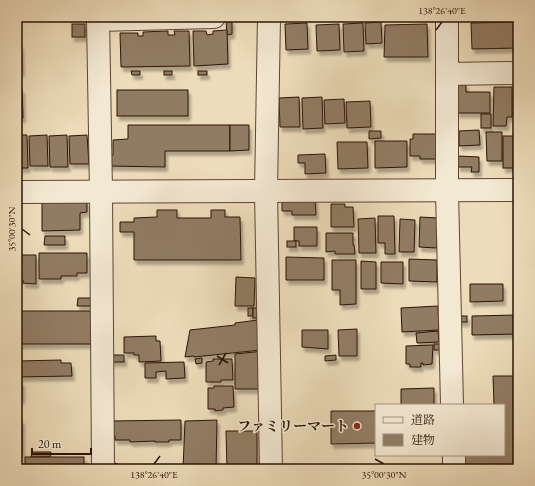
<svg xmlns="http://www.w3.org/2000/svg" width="535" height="486" font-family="'EB Garamond','Noto Serif JP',serif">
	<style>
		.building { fill: #917c64; stroke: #2d1306; filter: url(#shadow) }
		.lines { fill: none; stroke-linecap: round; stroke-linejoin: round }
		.minor-casing { stroke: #5d4533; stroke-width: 24 }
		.minor { stroke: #f3e8d2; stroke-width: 22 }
		.ticks { fill: none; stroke: #2d1306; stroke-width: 1.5 }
		.poi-dot { fill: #8f2418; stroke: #f3e8d2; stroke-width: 1.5 }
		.labels { text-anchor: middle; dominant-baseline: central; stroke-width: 3; stroke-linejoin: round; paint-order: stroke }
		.poi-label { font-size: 14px; font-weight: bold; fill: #2d1306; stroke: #f3e8d2; text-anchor: end }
		.neatline { fill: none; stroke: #2d1306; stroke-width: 1.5 }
		.ticks-label { font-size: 10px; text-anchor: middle; fill: #2d1306 }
	</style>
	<defs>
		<filter id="shadow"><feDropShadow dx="2.5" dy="4.5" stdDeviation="1" flood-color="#0004"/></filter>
	</defs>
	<rect width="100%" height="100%" fill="#eddcba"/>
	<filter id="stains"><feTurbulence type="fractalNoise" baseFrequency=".005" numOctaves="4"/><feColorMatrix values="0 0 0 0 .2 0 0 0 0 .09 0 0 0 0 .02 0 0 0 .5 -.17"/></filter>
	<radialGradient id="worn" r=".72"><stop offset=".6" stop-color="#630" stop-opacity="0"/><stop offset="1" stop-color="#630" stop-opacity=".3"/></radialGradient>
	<g class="building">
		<polygon points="226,20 232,20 232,34 227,35"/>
		<polygon points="381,22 382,43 366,44 365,23"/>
		<polygon points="518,22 518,48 472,49 471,23"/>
		<polygon points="307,23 308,49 286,50 285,24"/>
		<polygon points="363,23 364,51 344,52 343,24"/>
		<rect x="72" y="24" width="13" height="13"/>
		<polygon points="339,24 340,50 317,51 316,25"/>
		<polygon points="427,24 428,57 384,57 385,25"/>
		<polygon points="227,30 228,64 194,66 193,31 206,31 207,35 213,34 213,31"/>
		<polygon points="168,31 168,35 175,35 174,31 189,31 190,66 121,67 120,33 138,33 138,36 143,36 143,32"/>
		<polygon points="17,44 21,44 22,72 17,72"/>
		<polygon points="131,71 140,71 140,75 132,75"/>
		<rect x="164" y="71" width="8" height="4"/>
		<rect x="198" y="71" width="9" height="4"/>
		<polygon points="466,84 466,92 490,92 490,113 457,113 457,85"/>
		<polygon points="494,87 512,87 512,117 507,117 506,126 493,126"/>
		<polygon points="17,89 22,89 23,118 17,118"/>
		<rect x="117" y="90" width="71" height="26"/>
		<polygon points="299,97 300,127 280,127 279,98"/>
		<polygon points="322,97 323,128 303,129 302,98"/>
		<polygon points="344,99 345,123 325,124 324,100"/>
		<polygon points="370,101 371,127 347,128 346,102"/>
		<rect x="481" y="114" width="10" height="14"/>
		<polygon points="128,125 230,125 230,151 165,151 165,167 109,166 108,155 113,155 113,140 128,139"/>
		<polygon points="230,125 249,125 249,150 230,151"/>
		<polygon points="479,130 480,145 459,146 459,131"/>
		<polygon points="369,131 381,131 381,138 369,139"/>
		<polygon points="486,132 502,132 502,161 487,161"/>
		<polygon points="413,134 437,134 437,159 420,159 420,156 410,156 410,139 413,139"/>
		<polygon points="17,135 27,135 28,168 17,168"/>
		<polygon points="47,135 48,166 30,166 29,136"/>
		<polygon points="67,135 68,167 50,167 49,136"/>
		<polygon points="87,135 89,164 70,164 69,136"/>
		<rect x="503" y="136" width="14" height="32"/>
		<polygon points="375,141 407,141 407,167 375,168"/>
		<polygon points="337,142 367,142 368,168 338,169"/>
		<polygon points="325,154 326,173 305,174 305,163 298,163 298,155"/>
		<polygon points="458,156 479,157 479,172 471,172 472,167 458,167"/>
		<polygon points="315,198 316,215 292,215 292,211 282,211 282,199"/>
		<polygon points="87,201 87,212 80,213 80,230 42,231 42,202"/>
		<polygon points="331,204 345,204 345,207 353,207 354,227 331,227"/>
		<polygon points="157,210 177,210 177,218 211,218 211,210 225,210 225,217 240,217 241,260 134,260 134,232 120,232 120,222 134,222 134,218 157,217"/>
		<polygon points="378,216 394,216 395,254 385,254 385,243 378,243"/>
		<polygon points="420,217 438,218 437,248 419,247"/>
		<polygon points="375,218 376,253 359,253 358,219"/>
		<polygon points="400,219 415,220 414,252 399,252"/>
		<polygon points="294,227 317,227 317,246 299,246 299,241 294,241"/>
		<polygon points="326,233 353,233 353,245 354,245 355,254 335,254 335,251 326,252"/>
		<polygon points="45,236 65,236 65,245 44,245"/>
		<rect x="287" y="241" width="9" height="6"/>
		<rect x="514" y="247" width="4" height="27"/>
		<rect x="17" y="252" width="3" height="7"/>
		<polygon points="39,253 87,253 87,273 77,273 77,276 61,276 61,279 39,279"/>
		<polygon points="20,255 36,255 36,284 23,283 23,280 19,279 18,269 20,270"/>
		<polygon points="286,257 324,258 324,280 286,280"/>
		<polygon points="409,259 437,260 437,282 409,281"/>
		<polygon points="332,260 356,260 356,304 340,305 340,290 332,290"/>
		<polygon points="361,261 376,262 376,289 361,289"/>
		<polygon points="381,262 403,262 403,284 381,283"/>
		<polygon points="236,277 255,278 254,306 235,306"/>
		<polygon points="470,284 503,284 503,301 470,302"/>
		<polygon points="78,298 92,298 92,306 77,306"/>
		<polygon points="438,306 439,330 402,332 401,308"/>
		<rect x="248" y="308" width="5" height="8"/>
		<rect x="253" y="308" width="6" height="10"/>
		<rect x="17" y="311" width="74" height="33"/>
		<polygon points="518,315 518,334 472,335 472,316"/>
		<rect x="458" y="316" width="9" height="6"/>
		<polygon points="258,320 261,350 194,357 194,356 185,357 190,330 235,325 235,323"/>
		<polygon points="357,329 357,356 339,356 338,330"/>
		<polygon points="302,330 328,330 328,349 302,347"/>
		<polygon points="438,331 439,342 417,343 416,333"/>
		<polygon points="156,336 156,341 160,341 161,361 139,362 139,355 134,355 134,353 124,353 124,337"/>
		<rect x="434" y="344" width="6" height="6"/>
		<polygon points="433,345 432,364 423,365 423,363 421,363 421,367 410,367 410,364 406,364 406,346"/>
		<polygon points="264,351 262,389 235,389 235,354"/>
		<rect x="111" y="355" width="13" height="7"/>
		<polygon points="336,355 336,360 325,361 325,356"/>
		<polygon points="202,358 202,363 196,364 195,359"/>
		<polygon points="213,359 232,359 233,380 221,380 221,382 206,382 206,362 213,361"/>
		<polygon points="61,360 61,363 71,363 72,376 17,377 17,361"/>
		<polygon points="184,362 185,378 166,379 166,371 156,372 156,378 145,378 145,363"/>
		<polygon points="493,376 518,376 518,469 462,469 462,455 504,455 504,405 494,405"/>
		<polygon points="17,381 22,382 22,400 17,398"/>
		<polygon points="214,386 233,386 234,407 223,408 223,410 215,411 215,409 208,409 208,388 214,388"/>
		<polygon points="434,388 434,405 401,405 401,389"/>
		<polygon points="331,411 376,411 376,443 331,444"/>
		<rect x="17" y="420" width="5" height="33"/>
		<polygon points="181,420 181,440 169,440 169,442 155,442 155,441 130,442 130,440 115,440 115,436 112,437 111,421"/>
		<polygon points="217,420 216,469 183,469 185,421"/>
		<polygon points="226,431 257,431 257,469 227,469"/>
		<polygon points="32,452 51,452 50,457 31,457"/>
		<rect x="17" y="455" width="4" height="14"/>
		<rect x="25" y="457" width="59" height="12"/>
		<polygon points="113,462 127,469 110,469"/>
		<rect x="84" y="465" width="9" height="4"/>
	</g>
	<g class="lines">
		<g class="minor-casing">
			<g id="minor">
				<polyline points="98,17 101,192 103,469"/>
				<polyline points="269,17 266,191 271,469"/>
				<polyline points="447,17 447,191 452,405"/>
				<polyline points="98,20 214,17"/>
				<polyline points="447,74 518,73"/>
				<polyline points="17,192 518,190"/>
				<polyline points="454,455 454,469"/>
			</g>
		</g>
		<use href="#minor" class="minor"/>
	</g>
	<path class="ticks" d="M436 30 442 22M22 229 30 235M217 356 228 363M219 365 226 353M375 459 384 464M154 464 160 456"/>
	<circle class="poi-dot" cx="357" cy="426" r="4"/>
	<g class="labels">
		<g class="poi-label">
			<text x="349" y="426">ファミリーマート</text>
		</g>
	</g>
	<rect width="535" height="486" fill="none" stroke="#eddcba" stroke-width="44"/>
	<rect x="375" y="404" width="130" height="52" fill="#f3e8d2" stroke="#a49380"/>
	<rect x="383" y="417" width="20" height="6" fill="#f3e8d2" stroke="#a49380"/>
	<text x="411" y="424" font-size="12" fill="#2d1306">道路</text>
	<rect x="383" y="434" width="20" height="12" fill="#917c64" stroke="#a49380"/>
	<text x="411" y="444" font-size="12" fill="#2d1306">建物</text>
	<path d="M32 448v6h59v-6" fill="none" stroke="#2d1306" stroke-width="2"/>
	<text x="38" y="448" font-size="12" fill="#2d1306" stroke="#f3e8d2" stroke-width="3" paint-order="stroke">20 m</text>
	<rect x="22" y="22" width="491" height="442" class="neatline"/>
	<g class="ticks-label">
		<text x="442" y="14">138°26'40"E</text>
		<text transform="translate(11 229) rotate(-90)" y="4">35°00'30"N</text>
		<text x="154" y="478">138°26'40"E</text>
		<text x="384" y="478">35°00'30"N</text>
	</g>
	<rect width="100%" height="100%" filter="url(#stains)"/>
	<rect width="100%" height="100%" fill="url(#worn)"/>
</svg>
